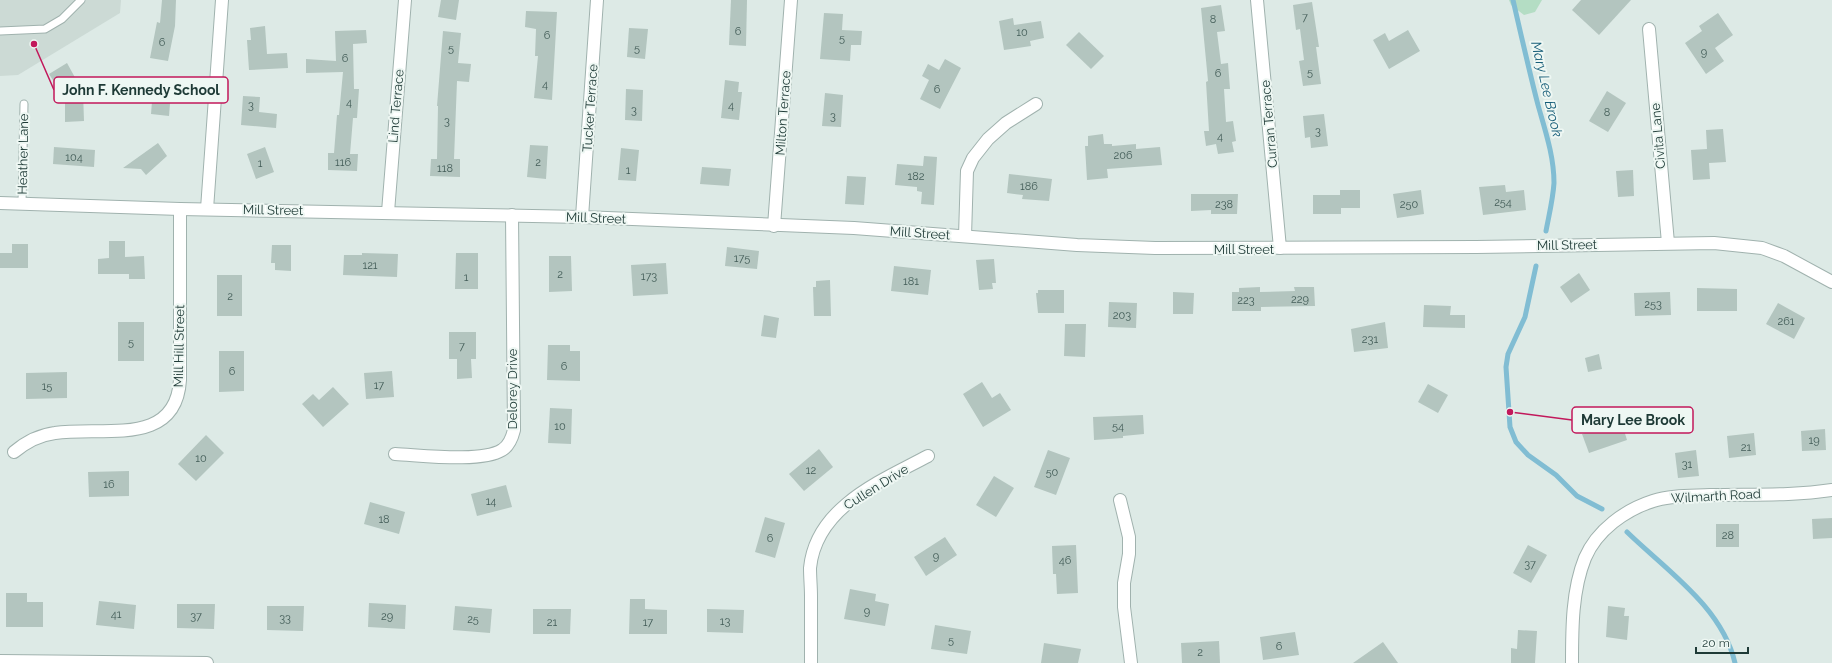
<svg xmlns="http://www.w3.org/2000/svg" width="1832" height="663" font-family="Raleway,sans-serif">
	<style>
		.built { fill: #ccdad5 }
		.green { fill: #b4ddc4 }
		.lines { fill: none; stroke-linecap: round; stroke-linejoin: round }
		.stream { stroke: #81bdd3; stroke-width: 5 }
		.building { fill: #b3c5bf }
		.service-casing { stroke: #a0b2ae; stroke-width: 9 }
		.minor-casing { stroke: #a0b2ae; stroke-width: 14 }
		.tertiary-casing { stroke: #a0b2ae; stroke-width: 14 }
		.service { stroke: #fff; stroke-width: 7 }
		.minor { stroke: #fff; stroke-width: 12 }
		.tertiary { stroke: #fff; stroke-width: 12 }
		.labels { text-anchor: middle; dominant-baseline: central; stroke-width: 4; stroke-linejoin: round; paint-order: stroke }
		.number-label { font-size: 11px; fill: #435d58 }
		.street-label { font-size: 13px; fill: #1e3a36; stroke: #eef7f3 }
		.water-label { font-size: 14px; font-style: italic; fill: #165d78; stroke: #eef7f3 }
		.leader { fill: none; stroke: #c2185b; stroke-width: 1.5 }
		.callout-dot { fill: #c2185b; stroke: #eef7f3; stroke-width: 1.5 }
		.callout { fill: #eef7f3; stroke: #c2185b; stroke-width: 1.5 }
		.callout-label { font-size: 14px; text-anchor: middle; font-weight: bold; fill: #1e3a36 }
	</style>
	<rect width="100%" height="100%" fill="#ddeae6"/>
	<polygon class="built" points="0,0 121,0 120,13 18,75 0,76"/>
	<polygon class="green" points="1509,0 1542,0 1535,12 1524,15 1511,5"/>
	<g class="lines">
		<g class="stream">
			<path d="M1513 0C1521 35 1529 70 1538 105 1545 130 1554 156 1554 183 1553 199 1549 215 1546 231"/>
			<polyline points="1536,266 1525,317 1508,354 1506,367 1510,427 1516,442 1528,455 1556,475 1577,496 1602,509"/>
			<path d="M1627 532C1666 570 1722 607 1735 663"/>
		</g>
	</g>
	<g class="building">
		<polygon points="162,0 176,0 175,26 168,61 150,58 157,22 160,23"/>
		<polygon points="441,0 459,0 456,20 438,17"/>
		<polygon points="731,0 747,0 746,46 729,45"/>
		<polygon points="1581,0 1631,0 1599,35 1572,10"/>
		<polygon points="1312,2 1319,47 1316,47 1321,84 1303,86 1299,61 1304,60 1300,29 1296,30 1293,5"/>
		<polygon points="1221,5 1225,31 1217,32 1221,64 1228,63 1230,89 1224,89 1226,122 1233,121 1236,141 1232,142 1234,152 1218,154 1216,144 1206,146 1204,131 1209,131 1206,82 1208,81 1201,8"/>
		<polygon points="526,11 557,12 552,100 534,98 538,56 535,56 536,29 525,27"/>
		<polygon points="824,13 843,14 842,30 862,31 861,45 851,45 850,61 820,59"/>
		<polygon points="1718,13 1733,35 1715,48 1724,61 1706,74 1685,43 1702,31 1699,26"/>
		<polygon points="1013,18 1014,25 1041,21 1044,38 1030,41 1031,46 1004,50 999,21"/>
		<polygon points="265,26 267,54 287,53 288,68 249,70 247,40 251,40 250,28"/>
		<polygon points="629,28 648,29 645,59 627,57"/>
		<polygon points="366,30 367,43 353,44 354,89 359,89 357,118 353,118 350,154 358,154 357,171 328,170 328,153 334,153 337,115 339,115 343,72 306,73 306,59 336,61 335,31"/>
		<polygon points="1408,30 1420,51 1389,69 1373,40 1385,33 1389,41"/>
		<polygon points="443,31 461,33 458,63 471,64 469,82 457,81 454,159 460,159 460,177 430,176 431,159 437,159 438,106 437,106"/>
		<polygon points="1079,32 1104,56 1091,69 1066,45"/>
		<polygon points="945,59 961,68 940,109 920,99 929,80 922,76 928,64 939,70"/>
		<polygon points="67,63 83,92 84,121 65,122 65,99 49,74"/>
		<polygon points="725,80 739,82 738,92 742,92 739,120 721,118"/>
		<polygon points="153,89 171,91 169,116 151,114"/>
		<polygon points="626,89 643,90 642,121 625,120"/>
		<polygon points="1607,91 1626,103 1608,132 1589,121"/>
		<polygon points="825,93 843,95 841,127 822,126"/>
		<polygon points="243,96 260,97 259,112 277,114 276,128 241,125"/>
		<polygon points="1324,114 1328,146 1311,148 1310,137 1305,138 1303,116"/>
		<polygon points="1723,129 1726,162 1709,163 1710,179 1693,180 1691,150 1707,149 1706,130"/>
		<polygon points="1103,134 1104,144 1112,144 1112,146 1136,144 1136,149 1160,147 1162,165 1107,169 1108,178 1087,180 1085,146 1088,146 1088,136"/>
		<polygon points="158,143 167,156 146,175 141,169 123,168"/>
		<polygon points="530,145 548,146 546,179 527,177"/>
		<polygon points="54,147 95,150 94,167 53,164"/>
		<polygon points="265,147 274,172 256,179 247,154"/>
		<polygon points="621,148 639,150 636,181 618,180"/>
		<polygon points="924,156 937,157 934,205 921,204 922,192 917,191 917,187 895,185 897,164 923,166"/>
		<polygon points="702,167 731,169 729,186 700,184"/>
		<polygon points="1633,170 1634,196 1618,197 1616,171"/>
		<polygon points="1009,174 1052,179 1049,201 1022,199 1023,195 1007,193"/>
		<polygon points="847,176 866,177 864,205 845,204"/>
		<polygon points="1505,185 1506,192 1524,190 1526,210 1483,215 1479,187"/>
		<polygon points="1340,190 1360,190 1360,208 1341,208 1341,214 1313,214 1313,195 1340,195"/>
		<polygon points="1421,190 1424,214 1397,218 1393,194"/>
		<polygon points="1191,194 1238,194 1237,214 1211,214 1211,210 1191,211"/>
		<polygon points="109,241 125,241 125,257 144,256 145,279 129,279 129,274 98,274 98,259 109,258"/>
		<polygon points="12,244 28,244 28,268 0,268 0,253 12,253"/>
		<polygon points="272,245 291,245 291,271 275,270 275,263 271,263"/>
		<polygon points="727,247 759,251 757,269 725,266"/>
		<polygon points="362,253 398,254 397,277 343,275 344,255 362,255"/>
		<polygon points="456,253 478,253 478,289 455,289"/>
		<polygon points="549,256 571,256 572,291 549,292"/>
		<polygon points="994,259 996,283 992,283 993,289 979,290 976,260"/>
		<polygon points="666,263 668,294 633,296 631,265"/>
		<polygon points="894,266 931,270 928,295 891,291"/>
		<polygon points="1579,273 1590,290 1571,303 1560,287"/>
		<rect x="217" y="275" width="25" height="41"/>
		<polygon points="830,280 831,316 814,316 813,287 816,287 816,281"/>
		<polygon points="1260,287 1260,292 1295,291 1294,287 1314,287 1315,306 1261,307 1261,311 1232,311 1232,292 1239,292 1239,288"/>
		<polygon points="1697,288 1737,289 1737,311 1697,311"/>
		<polygon points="1038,290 1064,290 1064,313 1038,313 1036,293 1038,293"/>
		<polygon points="1173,292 1194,293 1193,314 1173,314"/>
		<polygon points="1670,292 1671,315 1635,316 1634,293"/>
		<polygon points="1109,302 1137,303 1136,328 1108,327"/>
		<polygon points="1778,303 1805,318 1794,339 1766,324"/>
		<polygon points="1424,305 1451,306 1450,315 1465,315 1465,328 1423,327"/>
		<polygon points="764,315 779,318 776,338 761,336"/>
		<rect x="118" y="322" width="26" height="39"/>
		<polygon points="1385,322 1388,348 1354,352 1351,329"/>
		<polygon points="1065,324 1086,324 1085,357 1064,356"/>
		<polygon points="449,332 476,332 476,359 471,359 472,378 457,379 457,359 449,359"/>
		<polygon points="548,345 570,345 570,351 580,351 580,381 547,380"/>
		<polygon points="219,351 244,351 244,391 219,392"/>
		<polygon points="1599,354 1602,369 1588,372 1585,358"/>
		<polygon points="392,371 394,397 366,399 364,373"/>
		<polygon points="67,372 67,398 26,399 26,373"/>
		<polygon points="982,382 992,398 1000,393 1011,410 983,427 963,394"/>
		<polygon points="1428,384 1448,395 1438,413 1418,402"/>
		<polygon points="333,387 349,404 323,427 302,404 313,394 319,400"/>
		<polygon points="550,408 572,409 571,444 548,443"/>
		<polygon points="1143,415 1144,434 1123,436 1123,438 1094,440 1093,417"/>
		<polygon points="1621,421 1627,440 1589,453 1582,434"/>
		<polygon points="1825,429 1826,450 1802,451 1801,431"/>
		<polygon points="1754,433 1756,455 1729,458 1727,436"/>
		<polygon points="206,435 224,453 196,481 178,464"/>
		<polygon points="819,449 833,467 804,491 789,474"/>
		<polygon points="1048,450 1070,458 1056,495 1034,487"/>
		<polygon points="1696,450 1699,476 1678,478 1675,453"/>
		<polygon points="129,471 129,496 89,497 88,472"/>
		<polygon points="994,476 1014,488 996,517 976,505"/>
		<polygon points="506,485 512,507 477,516 471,494"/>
		<polygon points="370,502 405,512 399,534 364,524"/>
		<polygon points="765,517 785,523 775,558 755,552"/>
		<polygon points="1832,518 1832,538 1813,539 1812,519"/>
		<rect x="1716" y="524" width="23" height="23"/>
		<polygon points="945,537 957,555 926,576 914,557"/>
		<polygon points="1076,545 1078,593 1057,594 1056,574 1053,574 1052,546"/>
		<polygon points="1528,545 1547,555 1531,583 1513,573"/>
		<polygon points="850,589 876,594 875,601 889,604 885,626 844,619"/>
		<polygon points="6,593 27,593 27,602 43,602 43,627 6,627"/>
		<polygon points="630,599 645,599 645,609 667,610 667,634 629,634"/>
		<polygon points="99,601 136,605 134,629 96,625"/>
		<polygon points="369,603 406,605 405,629 368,627"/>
		<polygon points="177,604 215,604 214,629 177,628"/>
		<polygon points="267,606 304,606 303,631 267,630"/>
		<polygon points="455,606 492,609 490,633 453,630"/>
		<polygon points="1608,606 1625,608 1624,616 1629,616 1627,640 1606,637"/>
		<polygon points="533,609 571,609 570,634 533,634"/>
		<polygon points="707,609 744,610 743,633 707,632"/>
		<polygon points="935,625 971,631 967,654 931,649"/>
		<polygon points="1518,630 1537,631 1535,663 1511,663 1511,648 1517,649"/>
		<polygon points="1295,632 1299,655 1263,660 1260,637"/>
		<polygon points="1219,641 1220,663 1182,663 1181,643"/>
		<polygon points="1383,642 1398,663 1353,663"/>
		<polygon points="1044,643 1081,649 1078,663 1041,663"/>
	</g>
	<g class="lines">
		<g class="service-casing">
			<g id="service">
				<polyline points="0,31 45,29 62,19 81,0"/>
				<polyline points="22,203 24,104"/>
			</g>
		</g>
		<g class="minor-casing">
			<g id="minor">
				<polyline points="1257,0 1280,248"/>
				<polyline points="1649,29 1668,243"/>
				<polyline points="207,209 222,0"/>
				<polyline points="388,212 405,0"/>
				<polyline points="582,217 597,0"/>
				<polyline points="774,226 791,0"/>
				<polyline points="965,236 967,171 973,158 988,139 1006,123 1036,104"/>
				<path d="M14 452C26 442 39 435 55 433 102 426 176 448 180 380V209"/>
				<path d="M395 454C420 455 481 463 502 450 509 446 512 438 514 430L512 215"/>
				<polyline points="1120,500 1129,537 1129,554 1124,583 1124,607 1131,663"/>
				<polyline points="0,661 207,663"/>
				<path d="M811 663C811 641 811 618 811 596 811 587 810 577 810 568 816 507 881 481 928 456"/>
				<path d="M1572 663C1572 629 1572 590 1585 558 1597 530 1625 510 1653 501 1671 495 1692 496 1710 495 1751 494 1792 496 1832 490"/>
			</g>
		</g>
		<g class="tertiary-casing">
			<polyline id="tertiary" points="0,203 180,209 582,217 854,228 1077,245 1155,248 1476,247 1714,243 1762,248 1784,256 1832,282"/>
		</g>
		<use href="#service" class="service"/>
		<use href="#minor" class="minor"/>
		<use href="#tertiary" class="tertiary"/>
	</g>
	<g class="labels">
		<g class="number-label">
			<text x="1305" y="17">7</text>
			<text x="1213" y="19">8</text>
			<text x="738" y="31">6</text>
			<text x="1022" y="32">10</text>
			<text x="547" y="35">6</text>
			<text x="842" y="38">5</text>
			<text x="162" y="42">6</text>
			<text x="451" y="48">5</text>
			<text x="637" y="48">5</text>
			<text x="1704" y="52">9</text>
			<text x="345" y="58">6</text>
			<text x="1310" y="72">5</text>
			<text x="1218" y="73">6</text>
			<text x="545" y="84">4</text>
			<text x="937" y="89">6</text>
			<text x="349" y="102">4</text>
			<text x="251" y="105">3</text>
			<text x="731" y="105">4</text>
			<text x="634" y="110">3</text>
			<text x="1607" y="112">8</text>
			<text x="833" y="116">3</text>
			<text x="447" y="121">3</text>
			<text x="1318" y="131">3</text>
			<text x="1220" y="136">4</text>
			<text x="1123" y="155">206</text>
			<text x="74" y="157">104</text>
			<text x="343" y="162">116</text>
			<text x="538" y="162">2</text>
			<text x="260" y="163">1</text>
			<text x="445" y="168">118</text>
			<text x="628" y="170">1</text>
			<text x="916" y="176">182</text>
			<text x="1029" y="186">186</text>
			<text x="1503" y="202">254</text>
			<text x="1224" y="204">238</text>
			<text x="1409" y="204">250</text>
			<text x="742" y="258">175</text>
			<text x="370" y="265">121</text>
			<text x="560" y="274">2</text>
			<text x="649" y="276">173</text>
			<text x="466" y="277">1</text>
			<text x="911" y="281">181</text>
			<text x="230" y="296">2</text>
			<text x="1300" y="299">229</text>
			<text x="1246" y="300">223</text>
			<text x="1653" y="304">253</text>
			<text x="1122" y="315">203</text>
			<text x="1786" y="321">261</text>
			<text x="1370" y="339">231</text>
			<text x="131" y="342">5</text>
			<text x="462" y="346">7</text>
			<text x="564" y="366">6</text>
			<text x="232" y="371">6</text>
			<text x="379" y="385">17</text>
			<text x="47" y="386">15</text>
			<text x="560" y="426">10</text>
			<text x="1118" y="426">54</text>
			<text x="1814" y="440">19</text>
			<text x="1746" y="447">21</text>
			<text x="201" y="458">10</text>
			<text x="1687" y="464">31</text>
			<text x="811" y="470">12</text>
			<text x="1052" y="472">50</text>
			<text x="109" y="484">16</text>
			<text x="491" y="501">14</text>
			<text x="384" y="519">18</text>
			<text x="1728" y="535">28</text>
			<text x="770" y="538">6</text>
			<text x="936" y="556">9</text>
			<text x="1065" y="560">46</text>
			<text x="1530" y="564">37</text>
			<text x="867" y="611">9</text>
			<text x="116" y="614">41</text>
			<text x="196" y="616">37</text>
			<text x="387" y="616">29</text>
			<text x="285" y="618">33</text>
			<text x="473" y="619">25</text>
			<text x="725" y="621">13</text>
			<text x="552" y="622">21</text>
			<text x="648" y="622">17</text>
			<text x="951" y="640">5</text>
			<text x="1279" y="646">6</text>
			<text x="1200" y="652">2</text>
		</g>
		<g class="street-label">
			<text transform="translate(396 106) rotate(-85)">Lind Terrace</text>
			<text transform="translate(590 108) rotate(-86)">Tucker Terrace</text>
			<text transform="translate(783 113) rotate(-86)">Milton Terrace</text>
			<text transform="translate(1269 124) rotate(-95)">Curran Terrace</text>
			<text transform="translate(1658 136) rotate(-95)">Civita Lane</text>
			<text transform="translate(23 154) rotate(-89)">Heather Lane</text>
			<text transform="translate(273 210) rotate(1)">Mill Street</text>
			<text transform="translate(596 218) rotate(2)">Mill Street</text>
			<text transform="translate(920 233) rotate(4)">Mill Street</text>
			<text transform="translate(1567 245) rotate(-1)">Mill Street</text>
			<text x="1244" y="249">Mill Street</text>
			<text transform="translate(179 346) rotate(-89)">Mill Hill Street</text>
			<text transform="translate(512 389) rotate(-90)">Delorey Drive</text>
			<text transform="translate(876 487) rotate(-32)">Cullen Drive</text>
			<text transform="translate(1716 496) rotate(-3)">Wilmarth Road</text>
		</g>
		<g class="water-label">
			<text transform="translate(1547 89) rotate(77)">Mary Lee Brook</text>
		</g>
	</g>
	<path class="leader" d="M34 44L54 90M1510 412L1572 420"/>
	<g class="callout-dot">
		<circle cx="34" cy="44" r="4"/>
		<circle cx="1510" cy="412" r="4"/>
	</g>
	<g class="callout">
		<rect x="54" y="77" width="174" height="26" rx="4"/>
		<rect x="1572" y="407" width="121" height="26" rx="4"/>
	</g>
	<g class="callout-label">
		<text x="141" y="95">John F. Kennedy School</text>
		<text x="1633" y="425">Mary Lee Brook</text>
	</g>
	<path d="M1696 647v6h52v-6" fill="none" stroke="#1e3a36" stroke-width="2"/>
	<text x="1702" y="647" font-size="12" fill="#1e3a36" stroke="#eef7f3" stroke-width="3" paint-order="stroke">20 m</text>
</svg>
